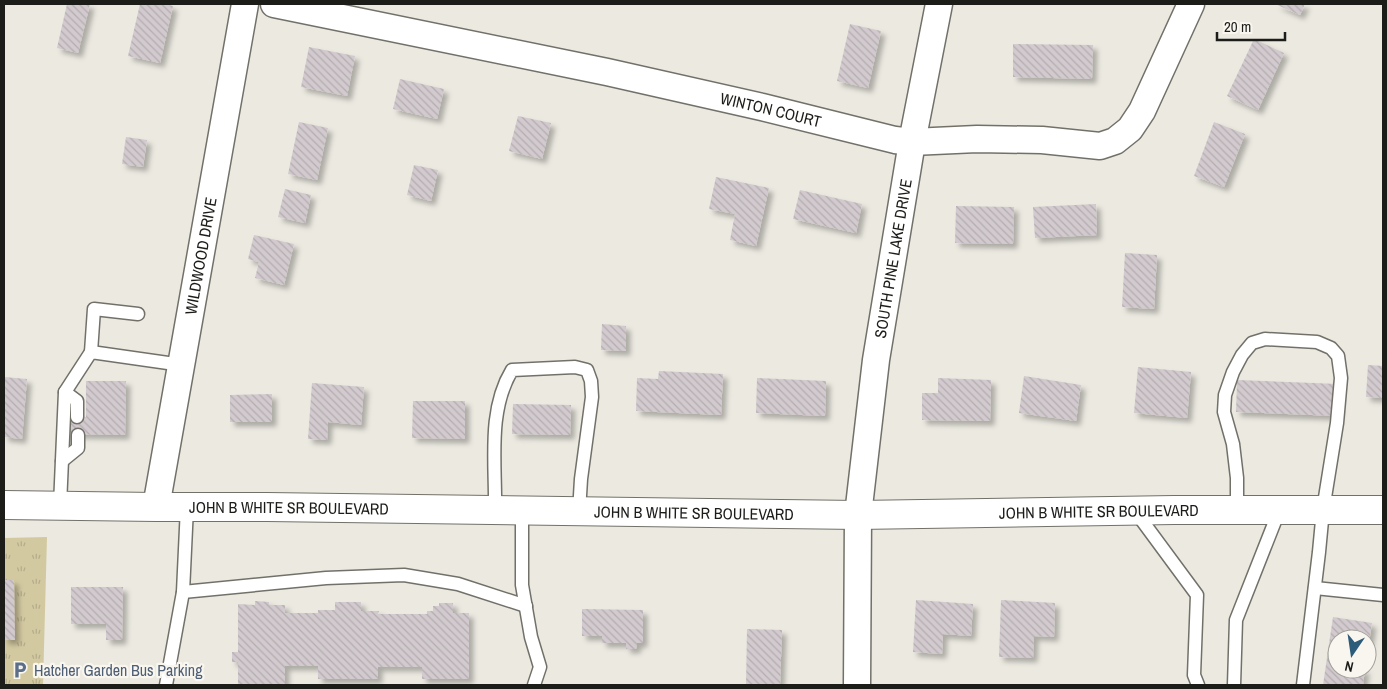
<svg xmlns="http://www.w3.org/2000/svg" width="1387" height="689" font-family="'Archivo Narrow',sans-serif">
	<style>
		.park { fill: url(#park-tufts) }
		.building { fill: url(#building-back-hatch); filter: url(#shadow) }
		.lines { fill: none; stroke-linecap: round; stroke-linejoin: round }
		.lane-casing { stroke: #727169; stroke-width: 15 }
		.street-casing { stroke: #727169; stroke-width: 29 }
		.secondary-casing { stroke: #727169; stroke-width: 30 }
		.lane { stroke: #fff; stroke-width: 12 }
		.street { stroke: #fff; stroke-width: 26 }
		.secondary { stroke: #fff; stroke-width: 28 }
		.labels { text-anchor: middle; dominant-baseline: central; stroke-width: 4.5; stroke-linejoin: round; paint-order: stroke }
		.street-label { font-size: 16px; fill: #1c1c19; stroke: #f8f6ee }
		.service-label { font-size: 16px; fill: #4e5e75; stroke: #f8f6ee; text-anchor: start }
	</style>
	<defs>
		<pattern id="park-tufts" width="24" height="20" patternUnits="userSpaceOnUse" patternTransform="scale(1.25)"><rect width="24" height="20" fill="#d3c9a1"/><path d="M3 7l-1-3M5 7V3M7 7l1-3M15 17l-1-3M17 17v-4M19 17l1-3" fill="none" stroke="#b5ac8a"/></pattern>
		<pattern id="building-back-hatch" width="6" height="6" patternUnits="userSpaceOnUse" patternTransform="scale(1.25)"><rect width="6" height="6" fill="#d2cace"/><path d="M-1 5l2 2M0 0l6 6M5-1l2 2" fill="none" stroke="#b4adb0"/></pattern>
		<filter id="shadow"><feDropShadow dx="4.5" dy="4.5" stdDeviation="2.5" flood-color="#0004"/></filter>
	</defs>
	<rect width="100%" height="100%" fill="#ebe9e0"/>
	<polygon class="park" points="47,537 43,685 4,685 4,538"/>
	<g class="building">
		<polygon points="67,4 90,4 78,53 57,48"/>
		<polygon points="140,4 164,4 173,6 160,63 128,56"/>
		<polygon points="1275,4 1305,4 1300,15"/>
		<polygon points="850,24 881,31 868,88 837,81"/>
		<polygon points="1254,39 1284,53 1258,110 1227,96"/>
		<polygon points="1013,44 1093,45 1092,79 1013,77"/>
		<polygon points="309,47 355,56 347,96 301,87"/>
		<polygon points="400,79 444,89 437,119 393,109"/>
		<polygon points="518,116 551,123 542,159 509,151"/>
		<polygon points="299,122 328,128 317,180 288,174"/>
		<polygon points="1214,122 1245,134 1224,187 1194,176"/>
		<polygon points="126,137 147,140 143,167 122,164"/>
		<polygon points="414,165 438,170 431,201 407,195"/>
		<polygon points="716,177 769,188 756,246 730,240 735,214 709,209"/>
		<polygon points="285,189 311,195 305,223 278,217"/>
		<polygon points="800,190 862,204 856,233 793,219"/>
		<polygon points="1096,204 1097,235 1035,238 1033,207"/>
		<polygon points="956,206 1014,207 1013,244 955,243"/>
		<polygon points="254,235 294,244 284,285 255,278 259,262 248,259"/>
		<polygon points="1125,253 1157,255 1154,309 1122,307"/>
		<polygon points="602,324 626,326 626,351 601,350"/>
		<polygon points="1368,365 1383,366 1383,398 1366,397"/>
		<polygon points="1138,367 1191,372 1187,418 1134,413"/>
		<polygon points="659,371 723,374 721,415 636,411 637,378 658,379"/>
		<polygon points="1024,376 1081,385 1076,421 1019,413"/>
		<polygon points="4,377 27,379 22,439 4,437"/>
		<polygon points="757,378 826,381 825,416 756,413"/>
		<polygon points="938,378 991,380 990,421 922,420 922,393 938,393"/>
		<polygon points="1237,380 1338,384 1337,416 1236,412"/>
		<polygon points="86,381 126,381 125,435 67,434 67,417 86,417"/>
		<polygon points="312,383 364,387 361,425 328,422 327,440 308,439"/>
		<polygon points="272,394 272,422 230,422 230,395"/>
		<polygon points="413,401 465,401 465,439 412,438"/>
		<polygon points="513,404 571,405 570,435 512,434"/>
		<polygon points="4,580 14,580 15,640 4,640"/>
		<polygon points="71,587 123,587 122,640 106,640 106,624 71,624"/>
		<polygon points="916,600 973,604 971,636 943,634 942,654 913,652"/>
		<polygon points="1001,600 1055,603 1054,637 1034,636 1033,658 999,657"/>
		<polygon points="255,601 269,602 269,605 285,605 285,613 318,613 318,610 335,610 335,602 361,602 361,611 379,611 378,614 427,614 427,611 433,611 433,606 439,606 439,603 453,603 453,613 469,613 469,679 422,679 422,667 378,667 378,679 318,679 318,666 285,666 285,685 238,685 238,662 232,662 232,652 238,652 238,604 255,605"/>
		<polygon points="582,609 643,610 643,643 637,643 636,649 626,649 626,643 602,643 602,636 582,636"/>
		<polygon points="1333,617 1372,623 1368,650 1367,639 1337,639 1337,669 1365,669 1363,685 1323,685"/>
		<polygon points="747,629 782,630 780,685 746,685"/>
	</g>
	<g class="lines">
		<g class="lane-casing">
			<g id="lane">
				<polyline points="91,352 94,309 138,314"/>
				<polyline points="65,392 77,401 77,417"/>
				<polyline points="62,461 78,448 78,435"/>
				<polyline points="60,505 65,392 91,352 182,365"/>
				<polyline points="1237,510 1237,478 1233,444 1224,412 1225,395 1233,372 1242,355 1252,343 1265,339 1317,342 1331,348 1338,356 1341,378 1337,423 1323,510 1319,552 1303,685"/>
				<path d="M495 511C496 464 487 411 512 370L575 367 587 370 591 381 592 397 581 479 579 512"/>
				<polyline points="522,511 522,585 531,637 540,667 534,685"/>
				<polyline points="1135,511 1197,595 1194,675 1198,685"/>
				<polyline points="1315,588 1383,595"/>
				<polyline points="183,592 326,578 404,575 458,584 526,606"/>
				<polyline points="166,685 183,592 187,507"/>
				<polyline points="1234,685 1236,620 1279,511"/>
			</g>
		</g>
		<g class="street-casing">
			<g id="street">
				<path id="s1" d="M274 4 607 72 762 107 895 140 912 142 977 139 1042 140 1100 146 1115 141 1130 129 1142 111 1191 4"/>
				<path id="s2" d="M156 507 245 4"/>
				<path id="s3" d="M857 685 858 515 876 360 912 142 939 4"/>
			</g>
		</g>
		<g class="secondary-casing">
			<g id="secondary">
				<path id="s4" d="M4 505 156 507H267L858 515 1174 510H1383"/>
			</g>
		</g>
		<use href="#lane" class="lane"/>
		<use href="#street" class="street"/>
		<use href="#secondary" class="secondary"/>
	</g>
	<defs>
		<g id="parking-bare" transform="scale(1.35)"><path d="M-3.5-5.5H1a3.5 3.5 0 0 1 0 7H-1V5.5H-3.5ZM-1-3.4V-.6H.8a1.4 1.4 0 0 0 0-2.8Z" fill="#5c6f8a" stroke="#f8f6ee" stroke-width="2.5" paint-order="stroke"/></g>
	</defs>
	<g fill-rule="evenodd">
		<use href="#parking-bare" x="20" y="670"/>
	</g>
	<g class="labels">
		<g class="street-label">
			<text stroke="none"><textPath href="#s1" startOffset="508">WINTON COURT</textPath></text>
			<text stroke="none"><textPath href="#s2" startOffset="255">WILDWOOD DRIVE</textPath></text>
			<text stroke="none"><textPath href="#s3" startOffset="429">SOUTH PINE LAKE DRIVE</textPath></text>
			<text stroke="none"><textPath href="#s4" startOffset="285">JOHN B WHITE SR BOULEVARD</textPath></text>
			<text stroke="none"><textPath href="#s4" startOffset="1095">JOHN B WHITE SR BOULEVARD</textPath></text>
			<text stroke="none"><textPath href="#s4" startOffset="690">JOHN B WHITE SR BOULEVARD</textPath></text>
		</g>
		<g class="service-label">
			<text x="34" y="670">Hatcher Garden Bus Parking</text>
		</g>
	</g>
	<rect width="1387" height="689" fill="none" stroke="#1c1c19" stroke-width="10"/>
	<g transform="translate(1352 654) rotate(193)"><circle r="24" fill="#f8f6ee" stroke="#a09f99"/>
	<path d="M0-4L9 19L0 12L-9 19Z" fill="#2d5b7a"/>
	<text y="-8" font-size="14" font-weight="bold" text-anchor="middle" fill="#1c1c19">N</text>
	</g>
	<path d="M1217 32v8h68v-8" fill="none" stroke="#1c1c19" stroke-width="2.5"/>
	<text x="1224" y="32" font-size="15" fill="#1c1c19" stroke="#f8f6ee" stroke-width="4" paint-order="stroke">20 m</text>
</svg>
